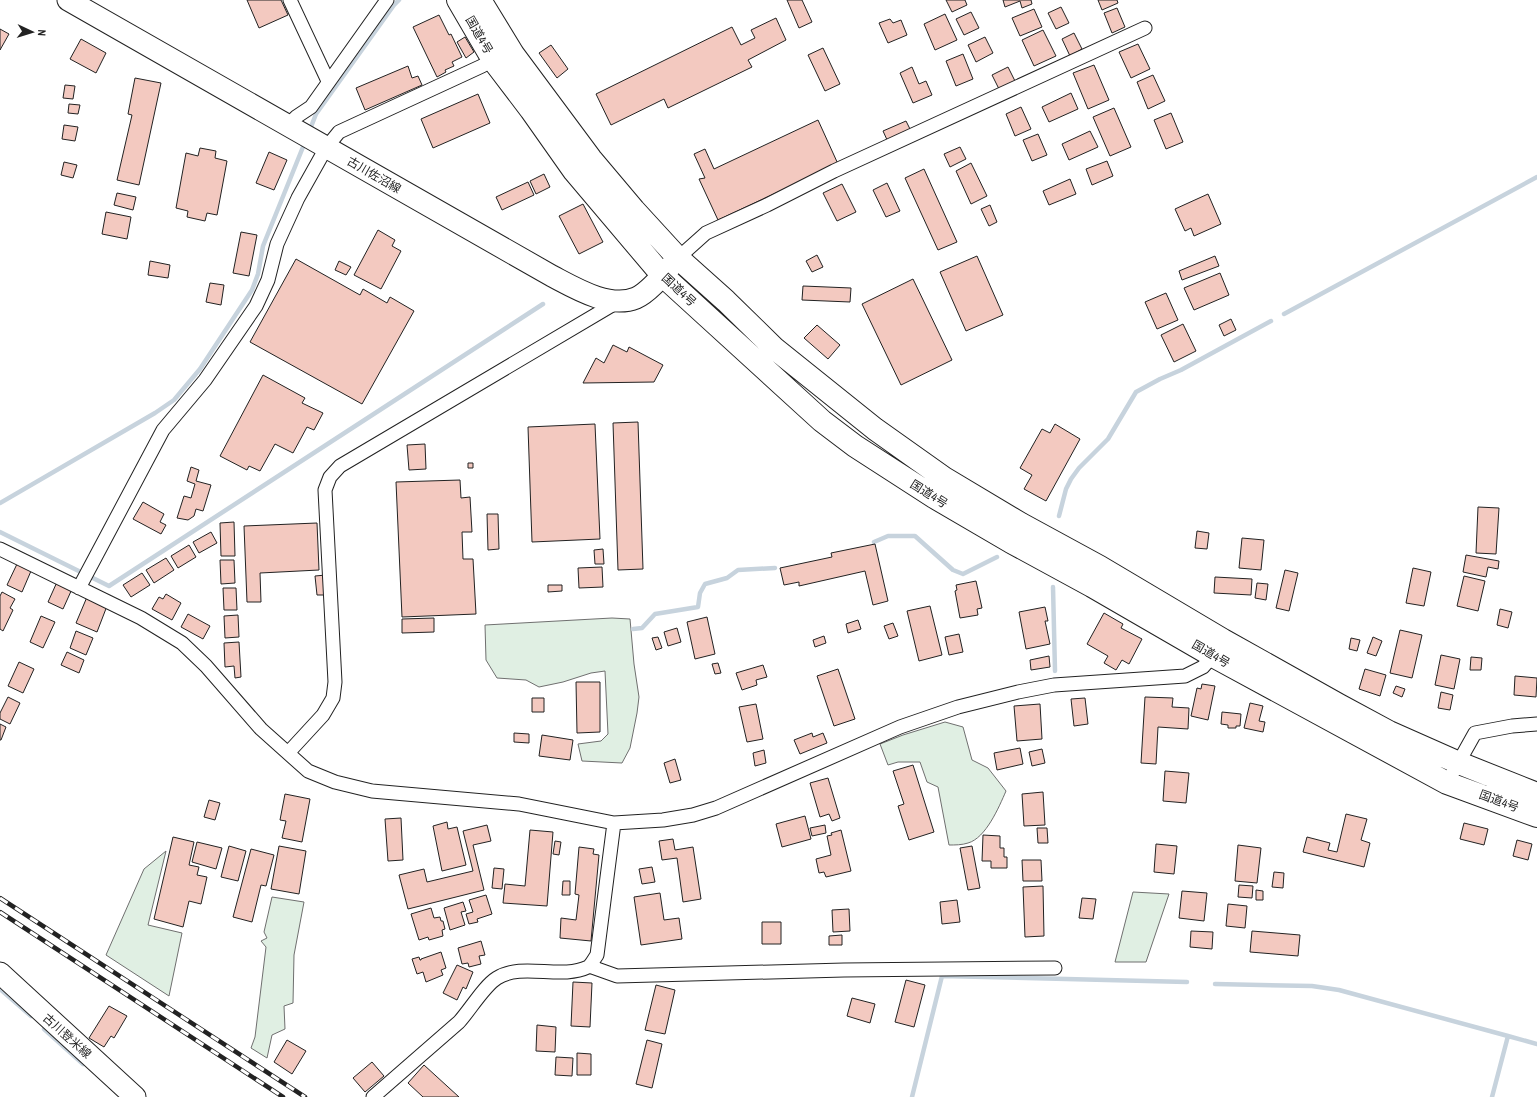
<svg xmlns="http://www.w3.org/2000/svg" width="1537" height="1097" font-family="'Archivo Narrow','Noto Sans JP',sans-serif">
<rect width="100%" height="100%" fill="#fff"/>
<path fill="#e0efe3" stroke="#6f6f6f" d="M612,618L630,619L634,664L639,697L637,713L630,748L622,763L582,761L578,744L601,741L608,734L605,671L591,673L563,682L539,687L526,680L497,678L486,660L485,625Z
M945,722L963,727L972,760L988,768L1006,791C999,807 986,838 968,843C962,845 955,845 949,845L938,787L927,782L920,762H898L888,765L880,744L903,735Z
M166,851L148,925L182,933L169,996L106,955L144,869Z
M1133,892L1169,894L1146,962H1115Z
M272,897L304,902L294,955L293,1003L284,1006L285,1029L272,1035L267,1058L251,1048L255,1037L266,947L261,941L267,938L264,932Z"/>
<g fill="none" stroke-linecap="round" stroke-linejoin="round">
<path stroke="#c7d3dd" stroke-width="4.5" d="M309,132L316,114L394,5L399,0
M1284,314L1537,177
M0,503L155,413L174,400L200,369L252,290L258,274L263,246L305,142
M1059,516L1066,489L1071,479L1079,468L1108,439L1136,392L1160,379L1181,370L1271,321
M0,532L109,586L543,304
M874,542L888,536H915L953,570L963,574L997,557
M1053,587L1055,671
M633,629L642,628L655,614L698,607L700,593L705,584L727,578L738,570L775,568
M1215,984L1312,986L1339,990L1508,1036
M0,989L31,1016
M44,1029L83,1064
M912,1097L942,976L1187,982
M1492,1097L1508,1036L1537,1044"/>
</g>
<path fill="#f3c9c0" stroke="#222" d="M247,0H281L288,15L259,28Z
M787,0H802L812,22L799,28Z
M946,0H965L967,5L952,12Z
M1003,0H1031L1032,4L1022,8L1020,1L1005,7Z
M1098,0H1117L1118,3L1102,10Z
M1061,7L1069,23L1056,29L1048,13Z
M1117,8L1125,27L1112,33L1104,13Z
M1034,9L1042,27L1020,36L1012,18Z
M971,12L979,28L964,35L956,19Z
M945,14L957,40L935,50L924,24Z
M439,15L449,35L451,34L462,57L452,62L454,66L445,70L446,72L437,77L413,27Z
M776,18L786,40L748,60L752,67L668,108L664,99L611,125L596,94L732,27L741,45L755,38L751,30Z
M890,19L893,23L901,20L907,35L888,43L879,23Z
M0,29L9,34L0,50Z
M1043,30L1056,56L1034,66L1022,40Z
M1074,33L1082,49L1070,56L1062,39Z
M465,37L474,52L466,58L457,42Z
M985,37L993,53L976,62L968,45Z
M81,39L106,53L96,73L70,59Z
M1138,44L1150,69L1131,78L1119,52Z
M551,45L568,69L557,78L539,53Z
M823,48L840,84L825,91L808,55Z
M963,54L973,79L956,86L946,61Z
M1094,65L1109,100L1088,109L1073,73Z
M408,66L412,78L418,76L422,85L365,110L356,88Z
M912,67L919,84L926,81L932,95L913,103L900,73Z
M1008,67L1015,81L999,89L992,75Z
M1153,75L1165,101L1148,109L1137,82Z
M135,78L161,83L139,185L117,180L132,115L128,114Z
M65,85L75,86L73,99L63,98Z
M1071,93L1078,109L1049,122L1042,107Z
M478,94L490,123L433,148L421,119Z
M69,104L80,105L78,114L68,113Z
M1021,107L1031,129L1015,136L1006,114Z
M1114,108L1131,147L1110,156L1093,117Z
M1171,113L1183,142L1166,149L1154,120Z
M818,120L838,164L718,220L699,179L705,178L694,154L705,149L714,169Z
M906,121L911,131L888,142L883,131Z
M64,125L78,127L75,141L62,139Z
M1090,131L1098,147L1069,160L1062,144Z
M1038,134L1047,155L1032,161L1023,140Z
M960,147L966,159L950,167L944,154Z
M200,148L216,151L215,158L227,161L217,215L207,213L205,221L187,217L188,211L176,208L186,153L198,156Z
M269,152L287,160L274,190L256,183Z
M1107,161L1113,176L1092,185L1086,169Z
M64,162L77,165L73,178L61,175Z
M971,163L987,196L971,204L956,171Z
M924,169L957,242L938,250L905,178Z
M544,174L550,187L536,194L530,181Z
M1070,179L1076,194L1049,205L1043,191Z
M528,182L534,195L502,210L496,197Z
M887,183L900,211L886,217L873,190Z
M842,184L856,212L837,221L823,193Z
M117,193L136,197L133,210L114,205Z
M1208,194L1221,224L1194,236L1191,228L1185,231L1175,209Z
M583,204L603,242L579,254L559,216Z
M990,205L997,222L989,226L981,209Z
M106,212L131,217L127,239L102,234Z
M378,230L395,240L392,246L401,251L381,289L354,275Z
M241,232L257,235L249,276L233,273Z
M817,255L823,267L812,272L806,261Z
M977,256L1003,315L966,331L940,272Z
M1215,256L1219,266L1182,280L1179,271Z
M296,259L360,295L363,289L387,303L390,297L414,311L362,404L250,342Z
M150,261L170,265L168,278L148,275Z
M339,261L351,267L346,275L335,270Z
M1220,273L1229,295L1194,310L1184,288Z
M913,279L952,360L901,385L862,304Z
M210,283L224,285L221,305L206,302Z
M803,286L851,288L850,302L802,300Z
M1166,293L1178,320L1157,329L1145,302Z
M1231,319L1236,330L1224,336L1219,325Z
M1183,324L1196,351L1174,362L1161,335Z
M817,325L840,345L828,359L804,338Z
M613,345L627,352L629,347L663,365L654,382L583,383L596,358L604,363Z
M263,375L305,398L302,403L323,413L314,430L307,427L293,453L275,444L260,471L249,466L247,470L220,456Z
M638,422L643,569L618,570L613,423Z
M595,424L600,539L532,542L528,427Z
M1055,424L1080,439L1046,501L1024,489L1032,475L1020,468L1042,429L1050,433Z
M425,444L426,469L409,470L407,445Z
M468,463H473V468H468Z
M191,467L199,470L196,481L211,485L203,511L196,509L194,516L188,520L177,518L184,496L191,498L195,484L187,481Z
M460,480L461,498L470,497L472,532H462L463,559H473L476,614L402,617L396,482Z
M143,502L164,514L160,522L166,525L161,534L133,519Z
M1478,507L1499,508L1496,554L1476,553Z
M487,514H498L499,549L488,550Z
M234,522L235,556H221L220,523Z
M317,523L319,570L260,573L261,602H247L244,526Z
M1197,531L1209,533L1207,549L1195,548Z
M211,532L217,543L199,553L193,542Z
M1242,538L1264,540L1261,570L1239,568Z
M875,544L888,601L873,605L865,571L799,586V582L784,585L780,568L832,557L831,553Z
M189,545L196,557L178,568L171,556Z
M603,549L604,564H595L594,550Z
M1466,555L1499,561L1498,569L1488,567L1486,577L1463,572Z
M166,558L174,570L154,583L146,570Z
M220,560H234L235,583L221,584Z
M17,564L31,571L22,592L7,585Z
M602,567L603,587L579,588L578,568Z
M1413,568L1431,572L1424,606L1406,603Z
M1285,570L1298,573L1289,611L1276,608Z
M142,573L150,585L131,597L123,585Z
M326,575L327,595H317L315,576Z
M1464,576L1485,581L1478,611L1457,606Z
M1215,577L1252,579L1251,595L1214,593Z
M976,581L982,608L977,609L978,615L960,618L955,591L957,590L956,585Z
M57,582L72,589L63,609L48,602Z
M1257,583L1268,584L1266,600L1255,598Z
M548,585H562V591L548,592Z
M223,588H236L237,610H224Z
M2,592L15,599L10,608L13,610L3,631L0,629V596Z
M166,594L181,603L172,620L152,609L159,597L163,599Z
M87,597L107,606L97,632L76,623Z
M930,606L942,655L919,661L907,611Z
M1045,607L1048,621H1045L1050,644L1026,649L1019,612Z
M1500,609L1512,612L1508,628L1497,625Z
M1104,613L1123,624L1121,628L1142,639L1129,664L1122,660L1116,670L1104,663L1108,656L1087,644Z
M188,614L210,626L203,639L181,627Z
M238,615L239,637L225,638L224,616Z
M41,616L55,622L43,648L30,642Z
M707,617L715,654L695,659L687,622Z
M434,618V632L402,633V619Z
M858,620L861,629L848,633L846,624Z
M893,623L898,636L889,639L884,626Z
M677,628L681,642L668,646L664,632Z
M1400,630L1422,635L1412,678L1390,673Z
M76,631L93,638L86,655L70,648Z
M959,634L963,652L949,655L945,637Z
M824,636L826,643L815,647L813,640Z
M658,637L662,648L656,650L652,638Z
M1373,637L1382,641L1376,656L1367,653Z
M1351,638L1360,640L1357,651L1349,649Z
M239,642L241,677L235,678L234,666L225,667L224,643Z
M67,652L84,660L79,673L61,665Z
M1441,655L1460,659L1454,689L1435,685Z
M1049,656L1050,667L1031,670L1030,660Z
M1471,657L1482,658L1481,670H1470Z
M19,662L34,669L23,693L8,686Z
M718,663L721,673L715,674L712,664Z
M763,665L767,677L756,680L757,685L742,690L736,673Z
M838,669L855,719L834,726L817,676Z
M1365,669L1386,675L1380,696L1359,689Z
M1515,676L1537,678L1536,697L1514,695Z
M576,682H600V732L577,733Z
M1202,684L1215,686L1208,720L1191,716L1197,688L1201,689Z
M1396,686L1405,689L1402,697L1393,693Z
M1441,692L1453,695L1450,710L1438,708Z
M8,697L20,703L10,724L0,719V713Z
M1145,697L1173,698L1172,707L1189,708L1188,729L1158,727L1156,764L1141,763Z
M532,698H544V712H532Z
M1085,698L1088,724L1074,726L1071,699Z
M1250,703L1263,706L1259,721L1265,722L1263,732L1244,728Z
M756,704L763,739L747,742L739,707Z
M1040,704L1042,739L1017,741L1014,706Z
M1222,712L1241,714L1240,726H1236V728H1228V725L1221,724Z
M0,724L6,727L1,740H0Z
M514,733L529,734V743L514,742Z
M812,733L813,737L823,733L827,743L800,754L794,740Z
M542,735L573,740L570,760L539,756Z
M1020,748L1023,764L997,770L994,753Z
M1042,749L1045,763L1032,766L1029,752Z
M764,750L766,763L755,766L753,753Z
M675,759L681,780L670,783L664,763Z
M913,765L934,832L909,840L898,806L904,804L893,771Z
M1165,771L1189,773L1186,803L1163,801Z
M828,778L840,818L832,821L829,814L820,817L810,783Z
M1043,792L1045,825L1024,826L1022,794Z
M285,794L310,799L302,842L282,838L286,821L280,820Z
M209,800L220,803L215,820L204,817Z
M1346,814L1367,819L1361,840L1370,843L1364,867L1303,852L1307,837L1330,843L1328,850L1337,852Z
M805,816L811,839L782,847L776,824Z
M401,818L403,860L388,861L385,819Z
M447,822L448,829L457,827L466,865L442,871L433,826Z
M1464,823L1488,829L1484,845L1460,839Z
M487,825L491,841L473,845L484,890L408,909L399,875L424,869L427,882L473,871L463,831Z
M825,825L826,833L812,836L810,828Z
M1037,828H1047L1048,843H1038Z
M530,830L553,832L547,906L503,903L505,884L525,886Z
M841,830L851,871L826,877L824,872L819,873L816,859L831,855L827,836L832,835L831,833Z
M983,835L1000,836V848H1004V857H1007V868H991V861H982Z
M173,837L194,842L189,865L199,867L197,875L207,877L201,904L189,901L183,927L154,919Z
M673,839L675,850L693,847L701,899L683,902L677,858L662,860L659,841Z
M1517,840L1532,844L1528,860L1513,856Z
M555,841L561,842L559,855L553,854Z
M197,842L222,848L216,869L192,862Z
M1156,844L1177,846L1174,874L1154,872Z
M1238,845L1261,848L1257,883L1235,881Z
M229,846L246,851L238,881L221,877Z
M279,846L306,851L299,894L271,889Z
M972,846L980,888L968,890L960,848Z
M579,847L594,849L593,854L599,855L591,941L560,938L561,918L576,920L579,895L575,894Z
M251,849L274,855L266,886L261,885L252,922L233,917Z
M1022,860H1041L1042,881H1023Z
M652,867L655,882L642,884L639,869Z
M494,868L504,869L502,889L492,888Z
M1274,872L1284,873L1283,888L1272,887Z
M563,881H570V895H562Z
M1239,885L1253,886L1252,898L1238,897Z
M1043,886L1044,936L1025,937L1023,887Z
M1256,890L1263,891V900H1256Z
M1182,891L1207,893L1204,921L1179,918Z
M660,893L664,920L679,918L682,939L641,945L634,897Z
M486,895L492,914L477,919L478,922L469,924L466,914L473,912L469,900Z
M1082,898L1096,899L1093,919L1079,918Z
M957,900L960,922L942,924L940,902Z
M463,902L466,911L461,912L465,925L450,930L444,908Z
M1228,904L1247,906L1245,928L1226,926Z
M431,908L434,918L440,917L441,921H443L445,929L442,930L443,936L429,940L428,937L419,940L411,914Z
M849,909L850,931L833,932L832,910Z
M762,922H781V944H762Z
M1191,931L1213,932L1212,949L1190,947Z
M1252,931L1300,935L1298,956L1250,952Z
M842,935V945H829V936Z
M481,941L485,955L479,956L481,964L469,967L468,963L462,964L458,948Z
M441,952L446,968L441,970L443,975L426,982L423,972L417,974L412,959L419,957L420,960H421V959Z
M457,965L473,972L466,989L463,987L457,1000L443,993Z
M906,980L925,985L914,1027L895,1022Z
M573,982L592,983L590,1027L571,1026Z
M656,985L675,990L665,1034L645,1030Z
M852,998L875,1004L870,1023L847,1016Z
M109,1006L127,1016L114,1038L111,1036L104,1047L89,1038Z
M537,1025L556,1027L555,1052L536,1051Z
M287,1040L306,1051L292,1074L274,1062Z
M647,1040L662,1044L652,1088L636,1084Z
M577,1053L591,1054V1075H577Z
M556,1057L573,1058L572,1076L555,1075Z
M372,1062L384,1076L365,1092L353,1078Z
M424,1065L459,1097H423L408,1083Z"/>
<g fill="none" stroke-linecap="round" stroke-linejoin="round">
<defs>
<path id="street" d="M290,0L328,81
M288,125L296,117L311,107L387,0
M678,258L706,233L767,205L834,171L1145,28
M0,549L141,618L182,643L206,666L261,729L308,771L335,782L372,791L519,804L614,823L663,820L693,815L716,808L900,727L958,707L1018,692L1054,685L1185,676L1203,667L1216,652
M79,588L163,430L205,380L256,306L268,280L277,244L298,198L326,148L339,132L482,66L493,60
M288,753L323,715L333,698L335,682L325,490L330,477L340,466L619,301
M1447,783L1475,733L1512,726L1537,724
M589,966L617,976L844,970L1055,968
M373,1097L459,1022C470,1010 484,986 497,978C522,962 561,980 588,967C591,965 594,959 597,955L614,823"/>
<path id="primary" d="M68,0L552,276C575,288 609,309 636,298C650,292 667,270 678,258
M0,973L135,1097"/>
<path id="highway" d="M458,0L493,60L531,110L574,171L662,275L822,421L855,446L934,497L1011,542L1092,586L1213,656L1447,783L1537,816
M480,0L513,54L591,159L634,210L678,258L726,301L774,348L875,429L944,478L1021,524L1100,567L1223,640L1339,705L1389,732L1459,763L1537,794"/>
</defs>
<use href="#street" stroke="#222" stroke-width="15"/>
<use href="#primary" stroke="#222" stroke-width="23"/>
<use href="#highway" stroke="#222" stroke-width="24"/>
<use href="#street" stroke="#fff" stroke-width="13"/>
<use href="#primary" stroke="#fff" stroke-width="21"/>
<use href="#highway" stroke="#fff" stroke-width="22"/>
<defs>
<path id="rail" d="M0,898L305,1097
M0,912L283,1097"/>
</defs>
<use href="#rail" stroke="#222" stroke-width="4.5"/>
<use href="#rail" stroke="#fff" stroke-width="3" stroke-dasharray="9" stroke-linecap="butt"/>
</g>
<g text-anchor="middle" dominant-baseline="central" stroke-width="3" stroke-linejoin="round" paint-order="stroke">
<g font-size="12" fill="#222" stroke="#fff">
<text transform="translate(479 35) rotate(60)">国道4号</text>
<text transform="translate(374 175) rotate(30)">古川佐沼線</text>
<text transform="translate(679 290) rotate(43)">国道4号</text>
<text transform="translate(929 494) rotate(32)">国道4号</text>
<text transform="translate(1211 654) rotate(30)">国道4号</text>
<text transform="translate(1499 801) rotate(20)">国道4号</text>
<text transform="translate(67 1036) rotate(42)">古川登米線</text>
</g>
</g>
<g transform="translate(32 32) rotate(94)" stroke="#ffffff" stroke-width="3" paint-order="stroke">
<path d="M0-3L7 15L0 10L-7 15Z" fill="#222222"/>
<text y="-6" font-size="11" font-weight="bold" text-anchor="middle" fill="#222222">N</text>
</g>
</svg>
